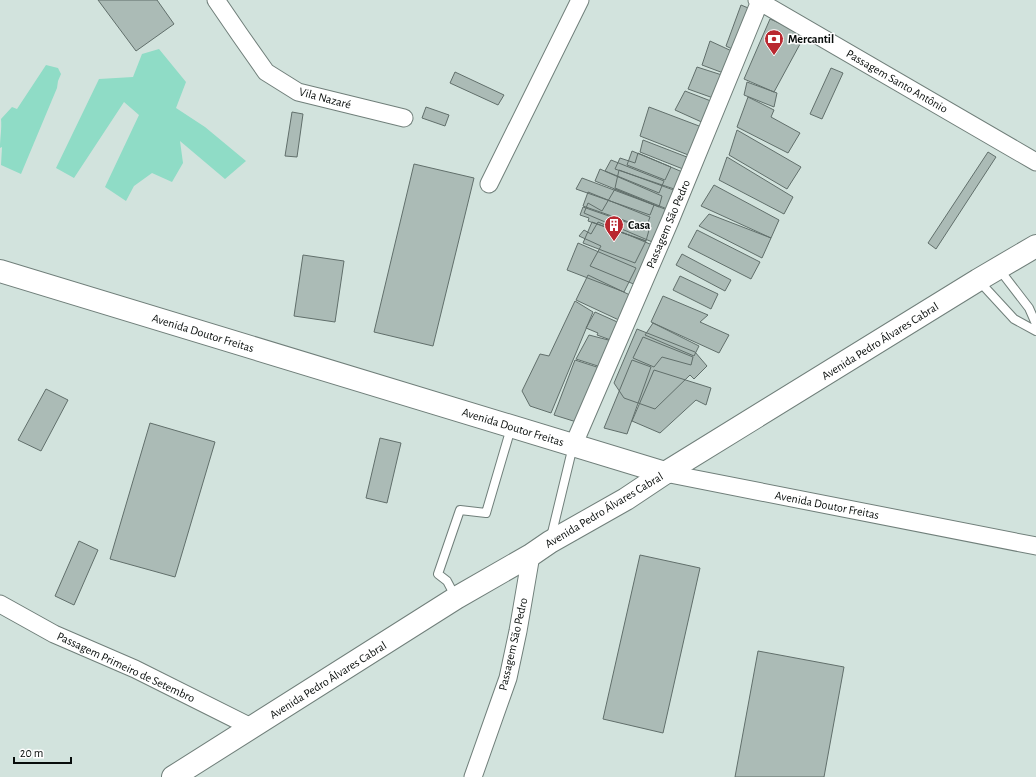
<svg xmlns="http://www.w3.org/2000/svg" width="1036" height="777" font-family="'Alegreya Sans',sans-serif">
<rect width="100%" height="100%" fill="#d2e3dd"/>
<path fill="#8fdcc6" d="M159,49L186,82L176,108L205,127L246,161L225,179L180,141L183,163L172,182L152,173L134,186L126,201L105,187L139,115L124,102L74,178L56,168L99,79L133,77L142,54Z
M46,65L58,68L61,74L58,81L57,88L21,174L1,165L2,147L0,148C0,138 2,128 1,119L12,107L17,109Z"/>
<path fill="#abbbb6" stroke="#616f6b" d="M98,0H157L174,24L136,51Z
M741,5L753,10L738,52L726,46Z
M770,19L795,30L806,33L774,92L744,79Z
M710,41L736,53L726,74L702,65Z
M697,67L725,76L716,99L688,89Z
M831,68L843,73L822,119L810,114Z
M455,72L504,95L498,105L450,83Z
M747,82L777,93L774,107L744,95Z
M685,91L716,103L706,124L675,110Z
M748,97L774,110L771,117L800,133L788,153L737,127Z
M426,107L449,115L445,126L422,118Z
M649,107L707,129L696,158L640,136Z
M292,112L303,114L297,157L285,156Z
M737,130L801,167L787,189L729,155Z
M643,140L692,159L688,171L640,152Z
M632,151L671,167L665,180L627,165Z
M988,152L996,157L936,249L928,243Z
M638,153L687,174L680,191L615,169L620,158L635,163Z
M727,157L793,197L784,214L719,180Z
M611,160L664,181L659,193L605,171Z
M414,164L474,178L433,346L374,332Z
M600,169L662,196L659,207L595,181Z
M619,170L679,192L672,211L615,188Z
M582,178L654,205L650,215L576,189Z
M714,185L779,220L771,238L701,206Z
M615,189L672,212L657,244L584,213L588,203L602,211Z
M588,192L650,217L646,228L583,206Z
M583,207L649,230L646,241L588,221L589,218L580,215Z
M709,214L771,238L762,258L699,226Z
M592,222L646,241L635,263L583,243Z
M598,222L657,247L636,285L590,266L601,246L579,236L584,230L591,234Z
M697,230L760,262L751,279L688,247Z
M578,243L636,268L624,292L567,270Z
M682,254L731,280L725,291L676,265Z
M303,255L344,261L335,322L294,316Z
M588,275L632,296L621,321L576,300Z
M680,276L718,294L711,309L673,290Z
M663,296L708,315L700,322L729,335L719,353L651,322Z
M575,301L593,312L551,413L530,406L522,391L540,354L549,356Z
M595,312L624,325L616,342L597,335L598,333L586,328Z
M653,323L699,346L694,356L645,335Z
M637,329L695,352L707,366L694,379L690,375L655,409L624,398L614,383Z
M589,335L616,342L607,369L576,359Z
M643,337L693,357L691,365L662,357L654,367L633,358Z
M575,360L603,369L583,424L554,415Z
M632,360L651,367L627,434L604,428Z
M654,370L711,388L706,405L696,400L660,433L632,421Z
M46,389L68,400L41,451L18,440Z
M150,423L215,442L175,577L110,559Z
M380,438L401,443L387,503L366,498Z
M79,541L98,550L74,605L55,596Z
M640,555L700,568L663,733L603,719Z
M758,651L844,667L824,777H735Z"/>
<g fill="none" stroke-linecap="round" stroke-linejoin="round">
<defs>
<path id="service" d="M999,269L1029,308L1036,324
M979,281L1014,319L1036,331
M551,537L573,446
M456,598L447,581L438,574L460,510L486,513L511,428"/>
<path id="minor" d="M216,0L240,35L266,72L298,92L404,118
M757,0L1036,162
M489,184L580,0
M573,446L670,221L760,1
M665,473L1036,546
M0,604L54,634L135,669L253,728
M473,777L508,678L518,631L531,555"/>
<path id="secondary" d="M0,271L665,473"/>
<path id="primary" d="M173,777L456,598L531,555L550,542L626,499L665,473L978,280L1036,246"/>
</defs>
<use href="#service" stroke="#707f7a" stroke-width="10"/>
<use href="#minor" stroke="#707f7a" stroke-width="19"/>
<use href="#secondary" stroke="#707f7a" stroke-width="24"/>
<use href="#primary" stroke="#707f7a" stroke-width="24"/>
<use href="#service" stroke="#fff" stroke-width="8"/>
<use href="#minor" stroke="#fff" stroke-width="17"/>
<use href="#secondary" stroke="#fff" stroke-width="22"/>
<use href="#primary" stroke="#fff" stroke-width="22"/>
</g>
<defs>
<symbol id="bank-pin" viewBox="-11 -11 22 30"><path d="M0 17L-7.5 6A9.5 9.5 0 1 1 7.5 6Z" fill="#b92830" stroke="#fff"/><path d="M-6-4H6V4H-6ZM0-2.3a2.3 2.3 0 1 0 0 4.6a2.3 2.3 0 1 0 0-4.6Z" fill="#fff"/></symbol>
<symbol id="building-pin" viewBox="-11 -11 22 30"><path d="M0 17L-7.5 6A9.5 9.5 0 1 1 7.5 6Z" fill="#b92830" stroke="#fff"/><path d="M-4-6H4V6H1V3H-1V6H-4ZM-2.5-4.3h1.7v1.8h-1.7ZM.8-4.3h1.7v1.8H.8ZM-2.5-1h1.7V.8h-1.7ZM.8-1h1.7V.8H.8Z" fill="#fff"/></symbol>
</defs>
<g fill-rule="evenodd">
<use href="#bank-pin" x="763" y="28" width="22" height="30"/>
<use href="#building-pin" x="603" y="214" width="22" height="30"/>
</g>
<g text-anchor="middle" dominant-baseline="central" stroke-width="3" stroke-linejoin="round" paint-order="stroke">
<g font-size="12" font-weight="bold" fill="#080d0b" stroke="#fff" text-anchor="start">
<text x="788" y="39">Mercantil</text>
<text x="628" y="225">Casa</text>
</g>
<g font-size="12" fill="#080d0b" stroke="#fff">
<text transform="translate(897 81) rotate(30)">Passagem Santo Antônio</text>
<text transform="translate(325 98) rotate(15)">Vila Nazaré</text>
<text transform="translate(668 224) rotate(-67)">Passagem São Pedro</text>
<text transform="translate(203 333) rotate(17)">Avenida Doutor Freitas</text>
<text transform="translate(880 341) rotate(-32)">Avenida Pedro Álvares Cabral</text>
<text transform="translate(513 427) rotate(17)">Avenida Doutor Freitas</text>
<text transform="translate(827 505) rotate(11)">Avenida Doutor Freitas</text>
<text transform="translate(604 510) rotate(-31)">Avenida Pedro Álvares Cabral</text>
<text transform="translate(513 644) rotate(-77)">Passagem São Pedro</text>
<text transform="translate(126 667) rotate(25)">Passagem Primeiro de Setembro</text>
<text transform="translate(328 680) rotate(-32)">Avenida Pedro Álvares Cabral</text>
</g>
</g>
<path d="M14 757v6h57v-6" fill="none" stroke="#080d0b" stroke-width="2"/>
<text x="20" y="757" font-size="12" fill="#080d0b" stroke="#ffffff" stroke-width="3" paint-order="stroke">20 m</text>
</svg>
